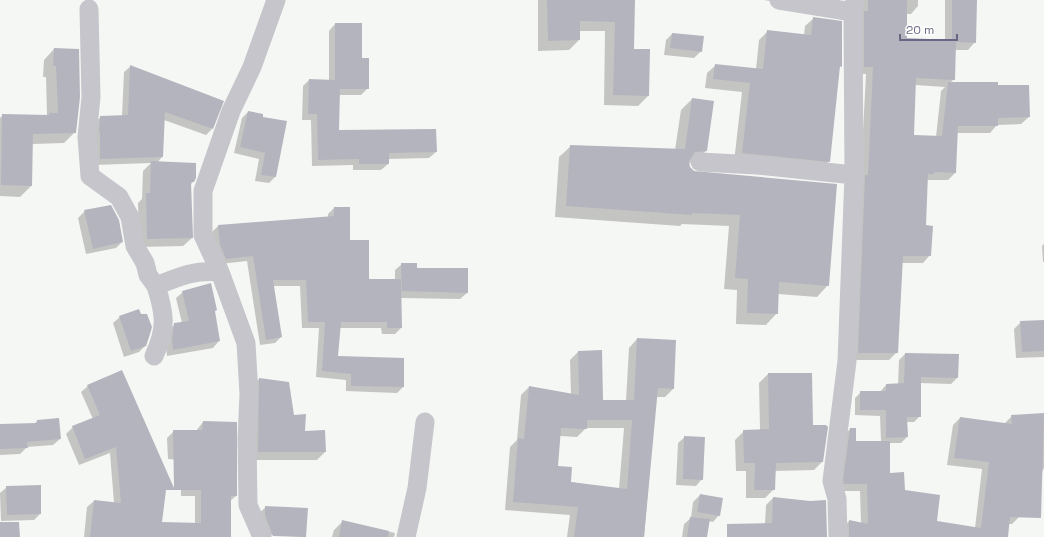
<svg xmlns="http://www.w3.org/2000/svg" width="1044" height="537" font-family="'Space Grotesk',sans-serif">
<rect width="100%" height="100%" fill="#f5f7f4"/>
<path fill="#0003" fill-rule="evenodd" d="M538,0H634L633,50L648,96L638,106L604,105L605,31H579V40L569,50L538,51Z
M764,0H835L825,10Z
M861,0H918V6L911,14H906V39L945,40V0H976L975,42L968,50H955L954,79L950,83L997,86L1029,117L1021,124L997,125L990,133H957L955,173L948,180H927L925,226L930,255L923,263H901L897,352L889,360H851L866,74H857ZM915,85L945,87L941,91L936,137L913,136Z
M814,18L841,66L839,68L829,161L821,170L734,162L742,92L705,88L707,73L716,65L756,69L759,40L768,31L804,35L805,26Z
M335,24L361,59L368,88L361,95H339L338,131L436,152L429,158L388,159V164L381,170H353V165L312,166L311,120H302L303,86L309,80L329,81V31Z
M672,34L701,51L694,58L664,55L666,40Z
M54,49L75,132L64,143L32,144L31,186L20,197L0,196V118L3,115L47,116L46,77H43L44,60Z
M131,66L212,129L206,135L164,120L162,157L157,163L193,182L190,185L192,238L183,246L139,247L138,203L142,199L143,171L151,163L94,165V123L101,117L122,116L124,72Z
M692,99L706,151L694,162L688,163L689,167L828,285L817,297L778,294L777,313L766,325L736,324L737,290L724,289L729,226L682,224L680,226L555,217L559,157L571,146L675,150L681,110Z
M248,112L275,177L269,183L255,181L259,159L234,153L242,118Z
M334,208L368,280H395V270L402,264L467,293L460,299L400,298L401,328L395,334H382L381,328H340L337,357L403,387L397,393L346,391V380L316,377L319,328H302L300,286H273L281,337L275,343L260,345L247,261L220,264L212,232L218,226L328,218V214Z
M85,211L122,242L116,248L86,254L78,218Z
M1044,217V262H1043L1042,246L1044,244Z
M183,292L214,312L219,341L213,348L167,356L166,347L168,331L175,324L182,323L176,298Z
M140,316L145,346L139,352L124,357L113,323L120,317Z
M1044,321V357L1016,358L1014,329L1021,322Z
M637,339L673,389L665,397H656L644,537H567L570,515L505,510L510,447L517,440L521,395L529,387L571,394L570,360L578,352L602,401H626L629,348ZM586,428H624L619,489L570,482L557,467L560,436L577,437Z
M905,354L958,355L957,378L951,384L920,383V416L914,422H906L907,437L901,443H889V474L936,522L975,528L982,469L947,465L953,425L960,418L1004,424L1012,416L1044,414V468L1019,517L1012,524H1008L1007,537H841L842,529L849,521L861,523L860,491H837L843,437L850,429L855,442H881L880,416L855,415V398L861,392H880L886,385H898L899,360Z
M768,374H811L812,426L822,462L814,470L775,471L774,489L765,498H746V471H736L735,440L744,431L760,430L759,383Z
M259,379L293,416L304,432L324,431L325,452L317,460H250L251,387Z
M88,386L159,537H84L87,507L94,501L114,503L110,453L79,465L66,434L73,427L93,419L81,392Z
M37,421L60,439L53,445L27,447L20,454L0,455V425L34,424Z
M203,422L236,496L230,501V537H180L195,524V496H181V460L168,459L167,438L174,431H196Z
M685,437L702,479L696,486L676,485L678,443Z
M7,487L40,514L34,520L1,521L0,493Z
M700,495L719,515L713,522L708,521L706,537H682L684,524L691,518L693,502Z
M773,498L810,502L826,537H745L765,524L766,505Z
M266,507L307,509L305,537L268,535L259,513Z
M343,521L395,533L394,537H332L334,530Z"/>
<path fill="#b4b4be" fill-rule="evenodd" d="M547,0H635L634,49H650L649,96L613,95L615,22L580,21V40L548,41Z
M868,0H907V38L952,40V0H977L976,43L956,42L955,80L916,78L914,135L942,136L948,82H998V85H1029L1030,117L998,118V126H958L956,173L934,172V174H928L926,225L933,226L931,256H903L898,353H858L865,175H868L873,67H864V11H868Z
M813,17L842,21V67L840,66L830,162L742,153L750,83L713,79L715,64L763,69L767,30L811,35Z
M335,23H362V58H369V89H340L339,130L436,129L437,152L389,153V164H359V159L318,160L317,114H308L309,79L335,80Z
M672,33L704,36L702,52L670,48Z
M54,48L79,49L80,97L76,133L33,134L32,186L1,185L2,114L49,115V113H58L56,66H53Z
M130,65L224,101L213,129L165,112L163,157L100,159V132H99L100,116L128,115Z
M692,98L714,101L707,151L695,152L689,161L690,167L694,171L837,184L829,286L779,282L778,314L747,313L748,279L735,278L740,215L692,213V215L566,206L570,145L685,149Z
M248,111L263,114V117L287,121L276,177L261,175L265,153L240,147Z
M151,161L196,163V178L194,182H191L193,238L147,239L146,193H150Z
M111,205L119,220L123,242L93,249L84,210Z
M334,207H350V240H369V279H401L402,328H387V322H341L338,356L404,358V387L351,386V374L322,371L325,322H308L306,280H273L282,337L266,340L253,256L226,259L220,245L218,225L334,216Z
M401,263H417V268H468V293L402,291Z
M211,283L217,310L215,311L220,341L173,350L172,340L174,323L189,321L182,291Z
M139,309L141,314H147L152,327L150,334L146,346L131,351L119,316Z
M1044,320V351L1022,352L1020,321Z
M637,338L676,340L674,389L658,388L644,537H574L578,507L513,502L518,438L524,439L529,386L579,395L578,351L602,350L603,400H634ZM587,420H632L627,489L571,482L572,467L558,466L561,428L587,429Z
M905,353L959,354L958,378L921,377V417H907L908,437L886,438V410H860V391H886V384L904,383Z
M122,370L174,488L173,430H202L203,421L237,422V496H231V537H90L94,500L121,503L116,447L85,459L72,426L100,415L87,385ZM166,490H201V523L162,522Z
M768,373H812L813,425H826L828,427L823,462L776,463L775,490H754L755,463H744L743,430L769,429Z
M259,378L289,382L294,415L306,414L305,431L325,430L326,452H258Z
M1044,413L1041,518L1010,517L1008,537H849V520L868,524L867,484H844L843,480L850,428H856V441H890V473L904,472L905,490L940,495L937,521L981,528L989,462L954,458L960,417L1012,424L1011,415Z
M59,418L61,439L27,442L28,448L0,449V424L37,423V420Z
M684,436L705,437L703,480L683,479Z
M41,485V514L7,515L6,486Z
M700,494L723,498L720,516L697,512Z
M773,497L810,501L826,500L827,537H727V524L772,523Z
M265,506L308,508L306,537L273,536L265,515Z
M690,517L710,519L707,537H687Z
M342,520L389,531L388,537H339Z
M0,522H19L20,537H0Z"/>
<g fill="none" stroke-linecap="round" stroke-linejoin="round">
<path stroke="#c5c5cb" stroke-width="19" d="M779,0L853,12
M89,9L91,97L87,137L90,176L119,197L130,217L135,246L145,263L148,275L156,286
M700,162L757,165L854,175
M154,356C167,328 165,314 156,286C178,277 196,269 220,272
M262,537L248,505L247,440L249,394L246,343L220,272L203,235V191L231,111L252,67L276,0
M406,537L417,488L425,422
M838,537L837,499L832,481L847,361L854,175L853,12L855,0"/>
</g>
<path d="M900 34v6h57v-6" fill="none" stroke="#696783" stroke-width="2"/>
<text x="906" y="34" font-size="12" fill="#696783" stroke="#ffffff" stroke-width="3" paint-order="stroke">20 m</text>
</svg>
